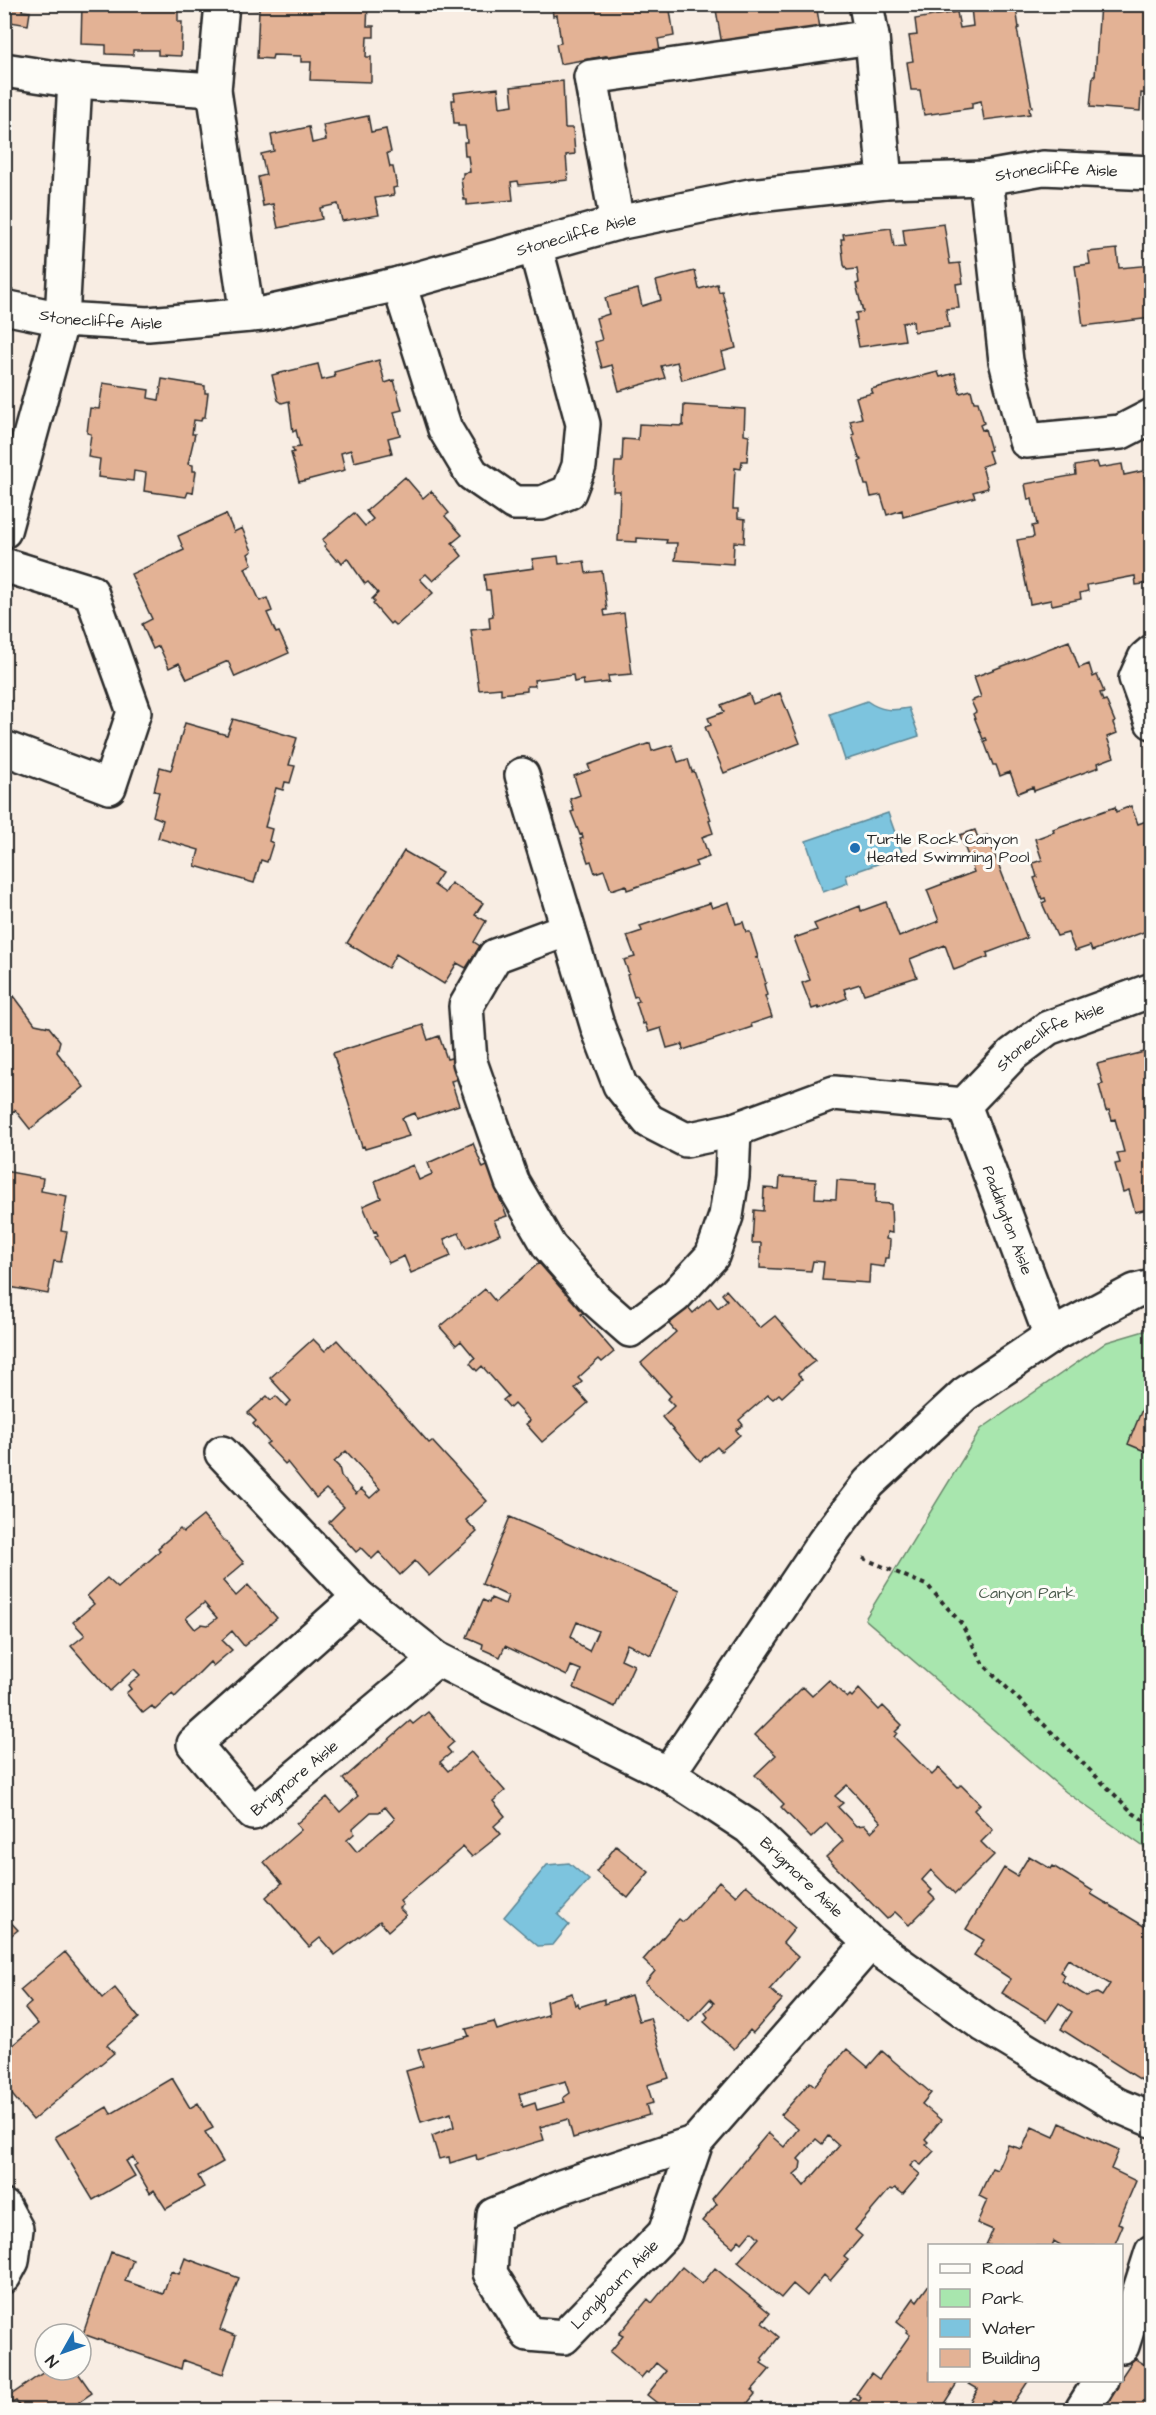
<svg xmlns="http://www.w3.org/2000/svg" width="1156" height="2415" font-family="'Architects Daughter',sans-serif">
<rect width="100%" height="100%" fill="#f8ede3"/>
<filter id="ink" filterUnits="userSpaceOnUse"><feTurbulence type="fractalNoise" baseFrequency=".0167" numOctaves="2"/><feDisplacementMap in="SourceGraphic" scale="12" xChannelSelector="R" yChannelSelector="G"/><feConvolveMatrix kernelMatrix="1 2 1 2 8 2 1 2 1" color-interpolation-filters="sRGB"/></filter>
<g filter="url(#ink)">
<path fill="#a8e6ae" stroke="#6a886c" stroke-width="1.5" d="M1151,1329V1852L1066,1792L865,1619L981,1429L1107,1342Z"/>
<path fill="#7dc4de" stroke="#5c8796" stroke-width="1.5" d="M867,701C881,711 892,711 909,708L919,736L845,760L830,714Z
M888,813L903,855L846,875L848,883L823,892L806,841Z
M569,1863L589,1880L558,1915L569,1925L553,1945L538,1946L504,1917L547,1865Z"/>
<path fill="#e3b295" stroke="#2b2b2b" stroke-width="1.5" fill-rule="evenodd" d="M4,4H23L22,11L30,12L28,25L11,22L9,35L4,34Z
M82,4H178V22H182L181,56L158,55V50H133V55L106,54V45L81,44Z
M249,4H368L367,26H374V37H367L366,57H371V82L310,80L311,62H301V56L273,55L272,59L257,58L259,9L249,8Z
M533,4H669L674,36L658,39L660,51L607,67L606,56L560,64L556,44L561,43L557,15L553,16L552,6L534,9Z
M715,4H816L820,28L722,45Z
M995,4H1013L1016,8L1019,28L1017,29L1032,107L1029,108L1030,114L984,120L981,101L972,103V108L924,115L920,90H911L907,62L913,61L909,36L917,35L915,19L957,12L960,28L973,26L971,8Z
M1100,4H1148L1147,17H1152V104L1151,94L1141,93L1140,111L1090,107L1093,76H1095Z
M563,81L565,128H573L575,154L566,155L568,180L519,185L518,181L511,182L513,200L467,205V200H464L461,178L463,177V173L470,172L468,156H465L464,142H467L465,126H458V123H454L452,100H455L454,93L498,88L500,107L513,105L511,87Z
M368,116L371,132L386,129L391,152L387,153L390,167H393L397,187L393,188L394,195L375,198L379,215L342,221L338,204L320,208L322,219L278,228L273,204L263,206L258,177L266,175L261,154L274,151L271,135L309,127L312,143L326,140L323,125Z
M944,224L950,264L960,263L963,283L956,284L959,308L946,309L949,327L914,332L913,321L902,323L905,340L859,347L854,321L857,320L856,313L863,312L856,284L859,283L857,269L847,270L844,265L841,239H844L843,234L891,228L894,247L905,246L903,229Z
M1117,249L1119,268L1152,265V318L1083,326L1075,266L1090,264L1088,252Z
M695,271L699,289L717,284L719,292L722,291L736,348L722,352L726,368L682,380L677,362L661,366L665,378L619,391L612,365L602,368L595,342L602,340L596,318L609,314L605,298L638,289L642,306L661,300L656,281Z
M379,360L385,383L394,380L402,410L394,412L400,435L388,438L392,453L354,462L351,450L341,453L345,470L299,482L291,453L294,452L292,448L300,447L296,430L293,432L289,401L282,403L278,400L272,375L318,364L322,380L335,377L334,372Z
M938,372L940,377L955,373L960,393L971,390L974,402H978L984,423L980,425L982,430L985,429L991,450L988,451L992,463L982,466L988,488L973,492L975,497L903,517L902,510L887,515L881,495L871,497L868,485H865L859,462L862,460L859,458L852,435L854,434L850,421L862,418L856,397L873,393L871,389Z
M162,379L205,386V393H208L205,417H202L201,421L194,420L192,434H195L188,464L193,465V471H196L193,493L188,492L186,497L144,491L146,473L134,471L133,481L98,477L100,459L88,457L91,434L87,433L90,408L99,409L103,383L149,390L148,398L159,400Z
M684,405L745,409L744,434L749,435L747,461H742L741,469L735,468L733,509H738V518L745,519L744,543L734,542L733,564L675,560L677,543H666L667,540L637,538V542L618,541L620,491H613L615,462H622L623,439L638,440L639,424L683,426Z
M1097,462L1099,468L1122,464L1124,475L1143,471L1152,515V583L1136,585L1135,576L1087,585L1088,591L1080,593L1081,599L1052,605L1051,600L1030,604L1017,540L1034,537L1032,526L1037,525L1032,499L1028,500L1025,484L1076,475L1075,466Z
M405,477L423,498L431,491L449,513L445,516L462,535L452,543L462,556L433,581L426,574L420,579L433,593L396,626L392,622L390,624L373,604L375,602L372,599L378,593L368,582L365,584L347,558L342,563L339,559L337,561L324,546L326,544L322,540L354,513L365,526L373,519L366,511Z
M226,514L234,532L242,528L252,551L248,554L252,564L245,568L260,601L267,598L272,611L267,613L276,633L279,632L289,653L235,677L228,661L187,679L179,663L169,668L159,646L153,649L142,624L152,619L131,574L184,550L178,536Z
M558,556L559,564L584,561L586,573L602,571L607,610H604L605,616L624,613L632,674L608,676L609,682L584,685L583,680L574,682L573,675L534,680L535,686H527V691L501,694V688L479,690L471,630L490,628L489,617L493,616L490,590H486L484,575L534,568L532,559Z
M1069,641L1079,668L1089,664L1093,677L1097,675L1104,692L1100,693L1103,701L1106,700L1115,722L1113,723L1117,733L1107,737L1114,757L1098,763L1099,767L1034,791L1033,787L1018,793L1010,772L1000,776L996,765H993L984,741L987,740L986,738L983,739L973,714L976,712L971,701L981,697L974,677Z
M780,693L800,743L724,773L705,727L711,725L708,718L724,712L721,705L749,694L753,704Z
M233,719L297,738L289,765L295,766L290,783L285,782L283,790L276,788L265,827L272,829L269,841L273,843L267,862L261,860L254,883L195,866L199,850L158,838L163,820L153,816L159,792L154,791L160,767L171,770L185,723L227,735Z
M650,743L652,751L672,745L678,762L688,759L692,772L694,771L711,820L709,821L713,833L702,837L709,857L695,862L697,866L627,890L626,885L611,890L604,870L595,873L591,861L588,862L580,839L583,838L582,834L580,835L571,812L574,811L570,799L580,795L574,776L590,770L588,765Z
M1131,806L1138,824L1149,820L1152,828V929L1092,951L1090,946L1075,951L1068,933L1057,936L1042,903L1046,901L1045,898L1042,899L1034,878L1037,877L1033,863L1042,860L1035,839L1054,832L1053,829L1115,807L1116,812Z
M975,830L978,838L987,835L1027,938L987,953L988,957L954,970L945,945L910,959L917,977L864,994L860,984L844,989L847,998L819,1009L818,1007L812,1009L802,983L810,980L794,938L817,930L814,924L860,906L861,911L886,902L899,937L939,921L927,890L974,872L960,835Z
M404,851L442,873L434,885L445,893L451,883L483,903L475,915L486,921L474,942L480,946L466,968L457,963L444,984L396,954L388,968L347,943Z
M729,902L736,924L743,922L746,932H750L758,957L755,958H758L766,983L764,984L767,995L765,996L772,1017L751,1024L752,1027L683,1050L682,1044L667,1048L661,1028L648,1032L645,1023L643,1024L636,1002L639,1001L637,996L634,997L627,975L629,974L624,960L635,957L627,936L642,931L640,926L710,903L712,908Z
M14,996L35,1024L49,1027L60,1041L57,1052L84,1087L30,1129L15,1110L4,1119V1004Z
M423,1025L428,1040L439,1036L447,1059L455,1057L462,1078L451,1081L459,1105L417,1119L415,1113L402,1118L409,1136L365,1149L364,1146L362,1147L333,1053Z
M1152,1050V1208L1135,1212L1129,1190L1123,1192L1115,1164L1120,1163L1117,1153L1124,1152L1115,1119L1112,1120L1109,1110L1106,1111L1099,1085L1103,1084L1097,1064Z
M473,1143L483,1168L493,1163L504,1189L497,1192L507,1216L494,1220L500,1234L466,1249L459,1233L444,1239L451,1256L411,1273L404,1256L389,1263L375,1237L378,1235L376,1231L374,1232L363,1206L381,1198L375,1181L413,1165L419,1180L432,1174L428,1163Z
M4,1171L43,1178L41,1191L67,1196L61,1231L67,1232L61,1262L54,1261L48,1294L4,1286Z
M780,1177L816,1179L815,1198L836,1199L837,1180L876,1183L875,1203L891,1204L892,1233L887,1232L886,1239L890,1240L889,1258H885L884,1267L870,1265L869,1283L822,1280L824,1262L813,1261L811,1271L760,1268L761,1243H752L754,1210L763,1211L764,1188L779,1189Z
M539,1263L565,1293L571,1288L589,1308L581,1314L614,1352L602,1362L599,1359L578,1378L582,1382L575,1388L588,1403L542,1442L526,1424L530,1421L514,1404L510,1408L503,1400L508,1396L482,1366L477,1371L470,1363L475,1358L461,1341L456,1345L440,1327L485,1289L495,1301Z
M726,1290L760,1328L775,1316L815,1361L798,1374L802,1379L782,1397L779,1394L773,1399L768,1395L739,1420L743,1425L736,1430L740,1435L721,1451L717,1447L700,1461L662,1417L674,1406L667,1399L671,1396L641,1363L676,1332L669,1324L688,1307L693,1313L710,1298L718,1308L727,1300L722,1294Z
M313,1339L325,1351L337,1340L429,1443L432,1441L487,1501L466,1520L477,1532L429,1576L415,1561L400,1575L379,1552L372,1559L361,1548L356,1552L329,1522L344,1507L326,1489L316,1498L287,1462L285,1464L266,1444L269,1442L253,1424L256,1421L248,1413L267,1396L271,1400L276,1396L286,1406L291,1401L270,1378ZM346,1451L380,1489L370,1498L361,1489L356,1494L341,1476L339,1467L334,1462Z
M1147,1397L1152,1400V1454L1128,1444Z
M203,1516L244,1563L223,1581L236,1596L248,1585L277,1618L244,1646L232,1631L222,1640L232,1650L213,1666L210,1662L175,1697L172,1694L155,1710L152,1706L143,1713L126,1693L131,1689L128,1685L140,1675L134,1669L110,1691L71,1646L85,1635L73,1622L94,1604L87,1596L107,1578L118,1588L160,1551L158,1548L180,1529L183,1532ZM204,1603L217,1618L208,1625L202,1624L195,1629L186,1618Z
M510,1517L679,1591L651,1655L627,1644L621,1659L634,1665L615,1707L574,1688L581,1670L571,1666L567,1676L505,1646L500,1657L482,1649L483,1644L467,1637L483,1600L489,1603L491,1598L505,1604L508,1596L482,1584ZM577,1622L598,1631L589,1651L580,1646L571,1636Z
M829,1680L847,1698L850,1695L852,1697L859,1689L879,1710L883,1706L902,1725L895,1732L897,1733L894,1737L932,1775L939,1768L958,1787L961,1785L980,1804L974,1810L993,1830L981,1842L994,1855L955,1894L931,1870L922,1880L932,1890L929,1893L935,1899L909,1925L895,1912L887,1919L826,1857L843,1841L827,1823L811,1838L781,1807L784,1804L755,1775L776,1755L755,1735L803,1687L812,1696ZM847,1785L881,1822L871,1832L865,1825L856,1826L838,1807L843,1803L835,1796Z
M428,1712L454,1742L447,1748L451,1753L440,1762L448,1771L471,1752L505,1791L493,1801L505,1816L494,1826L501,1834L472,1857L463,1847L400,1901L403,1905L399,1908L406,1915L388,1931L380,1921L335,1955L320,1938L309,1947L266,1897L282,1883L264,1862L301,1830L296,1824L327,1797L340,1812L358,1796L343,1779L410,1721L413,1724ZM385,1807L395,1819L357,1852L347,1840L354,1834L353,1828L371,1812H379Z
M616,1846L649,1872L628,1898L596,1872Z
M1029,1856L1051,1869L1053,1866L1093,1891L1091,1894L1152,1931V2079L1144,2074L1141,2080L1061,2029L1072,2012L1059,2003L1047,2021L1002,1993L1011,1979L974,1955L984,1940L966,1929L1004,1868L1017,1876ZM1068,1959L1110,1984L1102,1996L1097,1993L1086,1996L1062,1981L1065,1975L1060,1972Z
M719,1881L736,1896L746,1885L795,1928L783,1943L798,1957L770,1989L782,2000L753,2033L750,2030L734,2049L704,2022L708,2017L705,2013L714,2003L710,1999L689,2022L645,1983L655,1971L643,1960L679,1919L683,1922Z
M4,1915L18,1930L4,1941Z
M65,1952L103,1998L115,1988L139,2018L107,2045L114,2053L33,2120L4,2085V2052L38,2024L25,2008L31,2003L20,1990Z
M572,1993L575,2005L578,2003L579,2007L604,1999V2004L631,1995L639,2021L650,2018L669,2078L647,2085L653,2103L646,2105L649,2115L573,2138L568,2119L540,2127L544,2140L477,2160L476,2155L450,2163L449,2157L439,2159L432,2136L454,2127L451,2113L421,2122L406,2071L423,2066L418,2050L469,2036L466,2029L494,2022L497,2030L548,2015L546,2001ZM566,2081L570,2093L563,2098L565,2102L537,2110L535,2103L523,2107L519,2094Z
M847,2049L868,2067L882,2051L931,2093L922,2104L941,2120L925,2139L928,2142L926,2144L934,2151L921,2165L915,2161L910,2166L920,2174L903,2194L895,2188L893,2190L890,2189L855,2230L862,2236L844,2257L848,2260L830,2281L824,2275L807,2296L793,2284L781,2298L738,2262L759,2238L752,2231L742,2243L739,2240L733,2247L702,2221L717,2204L712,2199L768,2133L784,2147L798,2129L781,2115L810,2082L815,2086ZM828,2136L839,2146L804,2186L794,2174L800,2169L801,2162L798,2159L816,2139L822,2144Z
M172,2078L190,2108L198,2103L213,2128L205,2132L223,2162L198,2176L204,2187L166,2209L154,2190L150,2193L134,2166L137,2164L133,2157L126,2161L135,2176L93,2200L55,2137L107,2107L111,2114Z
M1060,2123L1119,2150L1111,2169L1136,2181L1118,2223L1123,2225L1114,2246H1062L1054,2241L1052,2246L986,2245L993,2230L977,2223L987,2200L979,2196L992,2168L997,2170L1008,2145L1022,2149L1032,2127L1054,2137Z
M111,2252L133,2260L125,2281L163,2294L171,2271L179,2274L185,2258L239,2278L220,2330L236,2336L223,2374L183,2360L181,2369L83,2334Z
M682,2267L702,2284L715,2268L770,2313L762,2323L779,2337L762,2358L763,2360L761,2363L770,2369L752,2390L755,2394L742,2410H666L647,2395L666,2371L656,2363L648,2373L646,2372L641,2378L610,2352L623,2336L619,2334L648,2299L652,2303Z
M930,2283V2380H959L940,2410H845L853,2398L859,2401L861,2398L856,2394L871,2373L879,2379L910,2335L906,2332L907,2330L897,2322L914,2298L917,2301Z
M1134,2358L1152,2369V2410H1099L1119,2380H1122V2376Z
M47,2370H76L92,2393L79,2402L85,2410H22L16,2401L12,2403L8,2397Z
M971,2380H1029L1009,2410L993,2401L986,2410H965L978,2389L969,2384Z"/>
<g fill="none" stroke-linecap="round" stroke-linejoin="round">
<defs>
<g id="minor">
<path d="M222,4L214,90L247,315"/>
<path d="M866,4L872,37"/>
<path d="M4,70L75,81L214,90"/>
<path d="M986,178L1006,361L1026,441L1121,432L1152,416"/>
<path d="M617,223L591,77L872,37L885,181"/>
<path d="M399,284L445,429L472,474L514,503H542L569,492L579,466L583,424L535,246"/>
<path id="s1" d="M4,307L62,319L148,324L262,314L399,284L617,223L750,196L885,181L986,178L1043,168L1152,173"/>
<path d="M4,531L62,319L75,81"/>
<path d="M4,565L91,592L134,712L109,787L4,748"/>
<path d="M1152,652L1145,658L1136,678L1152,722"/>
<path d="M522,775L598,1028L620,1085L649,1121L686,1140L734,1130L834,1093L964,1105"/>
<path d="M568,929L495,956L466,1006L470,1062L512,1182L549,1246L596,1300L630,1330L675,1296L712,1256L726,1216L732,1177L734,1130"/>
<path id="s2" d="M964,1105L1051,1336"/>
<path id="s3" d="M964,1105L1013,1054L1048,1028L1152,990"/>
<path id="s4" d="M222,1453L359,1597L437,1659L668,1774L749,1827L870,1943L984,2025L1117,2105L1152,2120"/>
<path id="s5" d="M359,1597L194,1744L253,1813L437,1659"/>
<path d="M668,1774L824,1542L869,1483L965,1394L1051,1336L1135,1291L1152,1287"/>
<path id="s6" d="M696,2142L561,2187L494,2215L490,2273L528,2334L564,2337L665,2233L696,2142L870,1943"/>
<path d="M4,2207L16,2229L12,2261L4,2276"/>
<path d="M1122,2346L1152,2252"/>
<path d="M1082,2410L1101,2380"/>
</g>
</defs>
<use href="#minor" stroke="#2b2b2b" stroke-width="38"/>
<path stroke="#2b2b2b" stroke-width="4" stroke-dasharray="4.5 4.5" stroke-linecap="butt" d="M863,1558L928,1586L961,1623L983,1664L1133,1813L1152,1826"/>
<use href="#minor" stroke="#fdfcf7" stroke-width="33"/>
</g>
</g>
<circle fill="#1f6fb2" stroke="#fdfcf7" stroke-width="2" cx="855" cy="848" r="6"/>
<g text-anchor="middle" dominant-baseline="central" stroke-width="6" stroke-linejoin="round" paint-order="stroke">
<g font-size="16" fill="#2b2b2b" stroke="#fdfcf7">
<text stroke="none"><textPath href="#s1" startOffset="1070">Stonecliffe Aisle</textPath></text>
<text stroke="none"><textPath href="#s1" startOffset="584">Stonecliffe Aisle</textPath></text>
<text stroke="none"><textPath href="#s1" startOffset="98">Stonecliffe Aisle</textPath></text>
<text stroke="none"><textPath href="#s3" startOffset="112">Stonecliffe Aisle</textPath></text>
<text stroke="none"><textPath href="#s2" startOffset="123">Paddington Aisle</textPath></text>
<text stroke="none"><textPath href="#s5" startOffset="366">Brigmore Aisle</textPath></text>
<text stroke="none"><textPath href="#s4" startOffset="726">Brigmore Aisle</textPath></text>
<text stroke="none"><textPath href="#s6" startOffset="454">Longbourn Aisle</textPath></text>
</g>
<g font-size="16" fill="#2b2b2b" stroke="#fdfcf7" text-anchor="start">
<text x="867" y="839">Turtle Rock Canyon<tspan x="867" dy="18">Heated Swimming Pool</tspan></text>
</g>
<g font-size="16" fill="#4a5a4c" stroke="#fdfcf7">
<text x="1027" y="1593">Canyon Park</text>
</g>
</g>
<rect width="1156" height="2415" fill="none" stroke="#fdfcf7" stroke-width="24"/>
<rect x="12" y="12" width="1132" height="2391" fill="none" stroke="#2b2b2b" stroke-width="2" filter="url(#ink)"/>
<rect x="928" y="2244" width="195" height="138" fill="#fdfcf7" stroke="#a9a8a5" stroke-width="1.5"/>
<rect x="940" y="2264" width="30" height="9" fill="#fdfcf7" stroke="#a9a8a5" stroke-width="1.5"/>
<text x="982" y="2274" font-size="18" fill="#2b2b2b">Road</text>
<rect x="940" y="2289" width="30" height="18" fill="#a8e6ae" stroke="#a9a8a5" stroke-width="1.5"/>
<text x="982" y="2304" font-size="18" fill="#2b2b2b">Park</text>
<rect x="940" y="2319" width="30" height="18" fill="#7dc4de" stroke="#a9a8a5" stroke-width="1.5"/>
<text x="982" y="2334" font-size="18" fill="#2b2b2b">Water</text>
<rect x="940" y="2349" width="30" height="18" fill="#e3b295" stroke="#a9a8a5" stroke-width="1.5"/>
<text x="982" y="2364" font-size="18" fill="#2b2b2b">Building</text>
<g transform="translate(63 2352) rotate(230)"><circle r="28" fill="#fdfcf7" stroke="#a9a8a5" stroke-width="1.5"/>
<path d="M0-4.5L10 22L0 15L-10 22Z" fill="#1f6fb2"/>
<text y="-9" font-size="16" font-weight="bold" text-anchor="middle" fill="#2b2b2b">N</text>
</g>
</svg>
